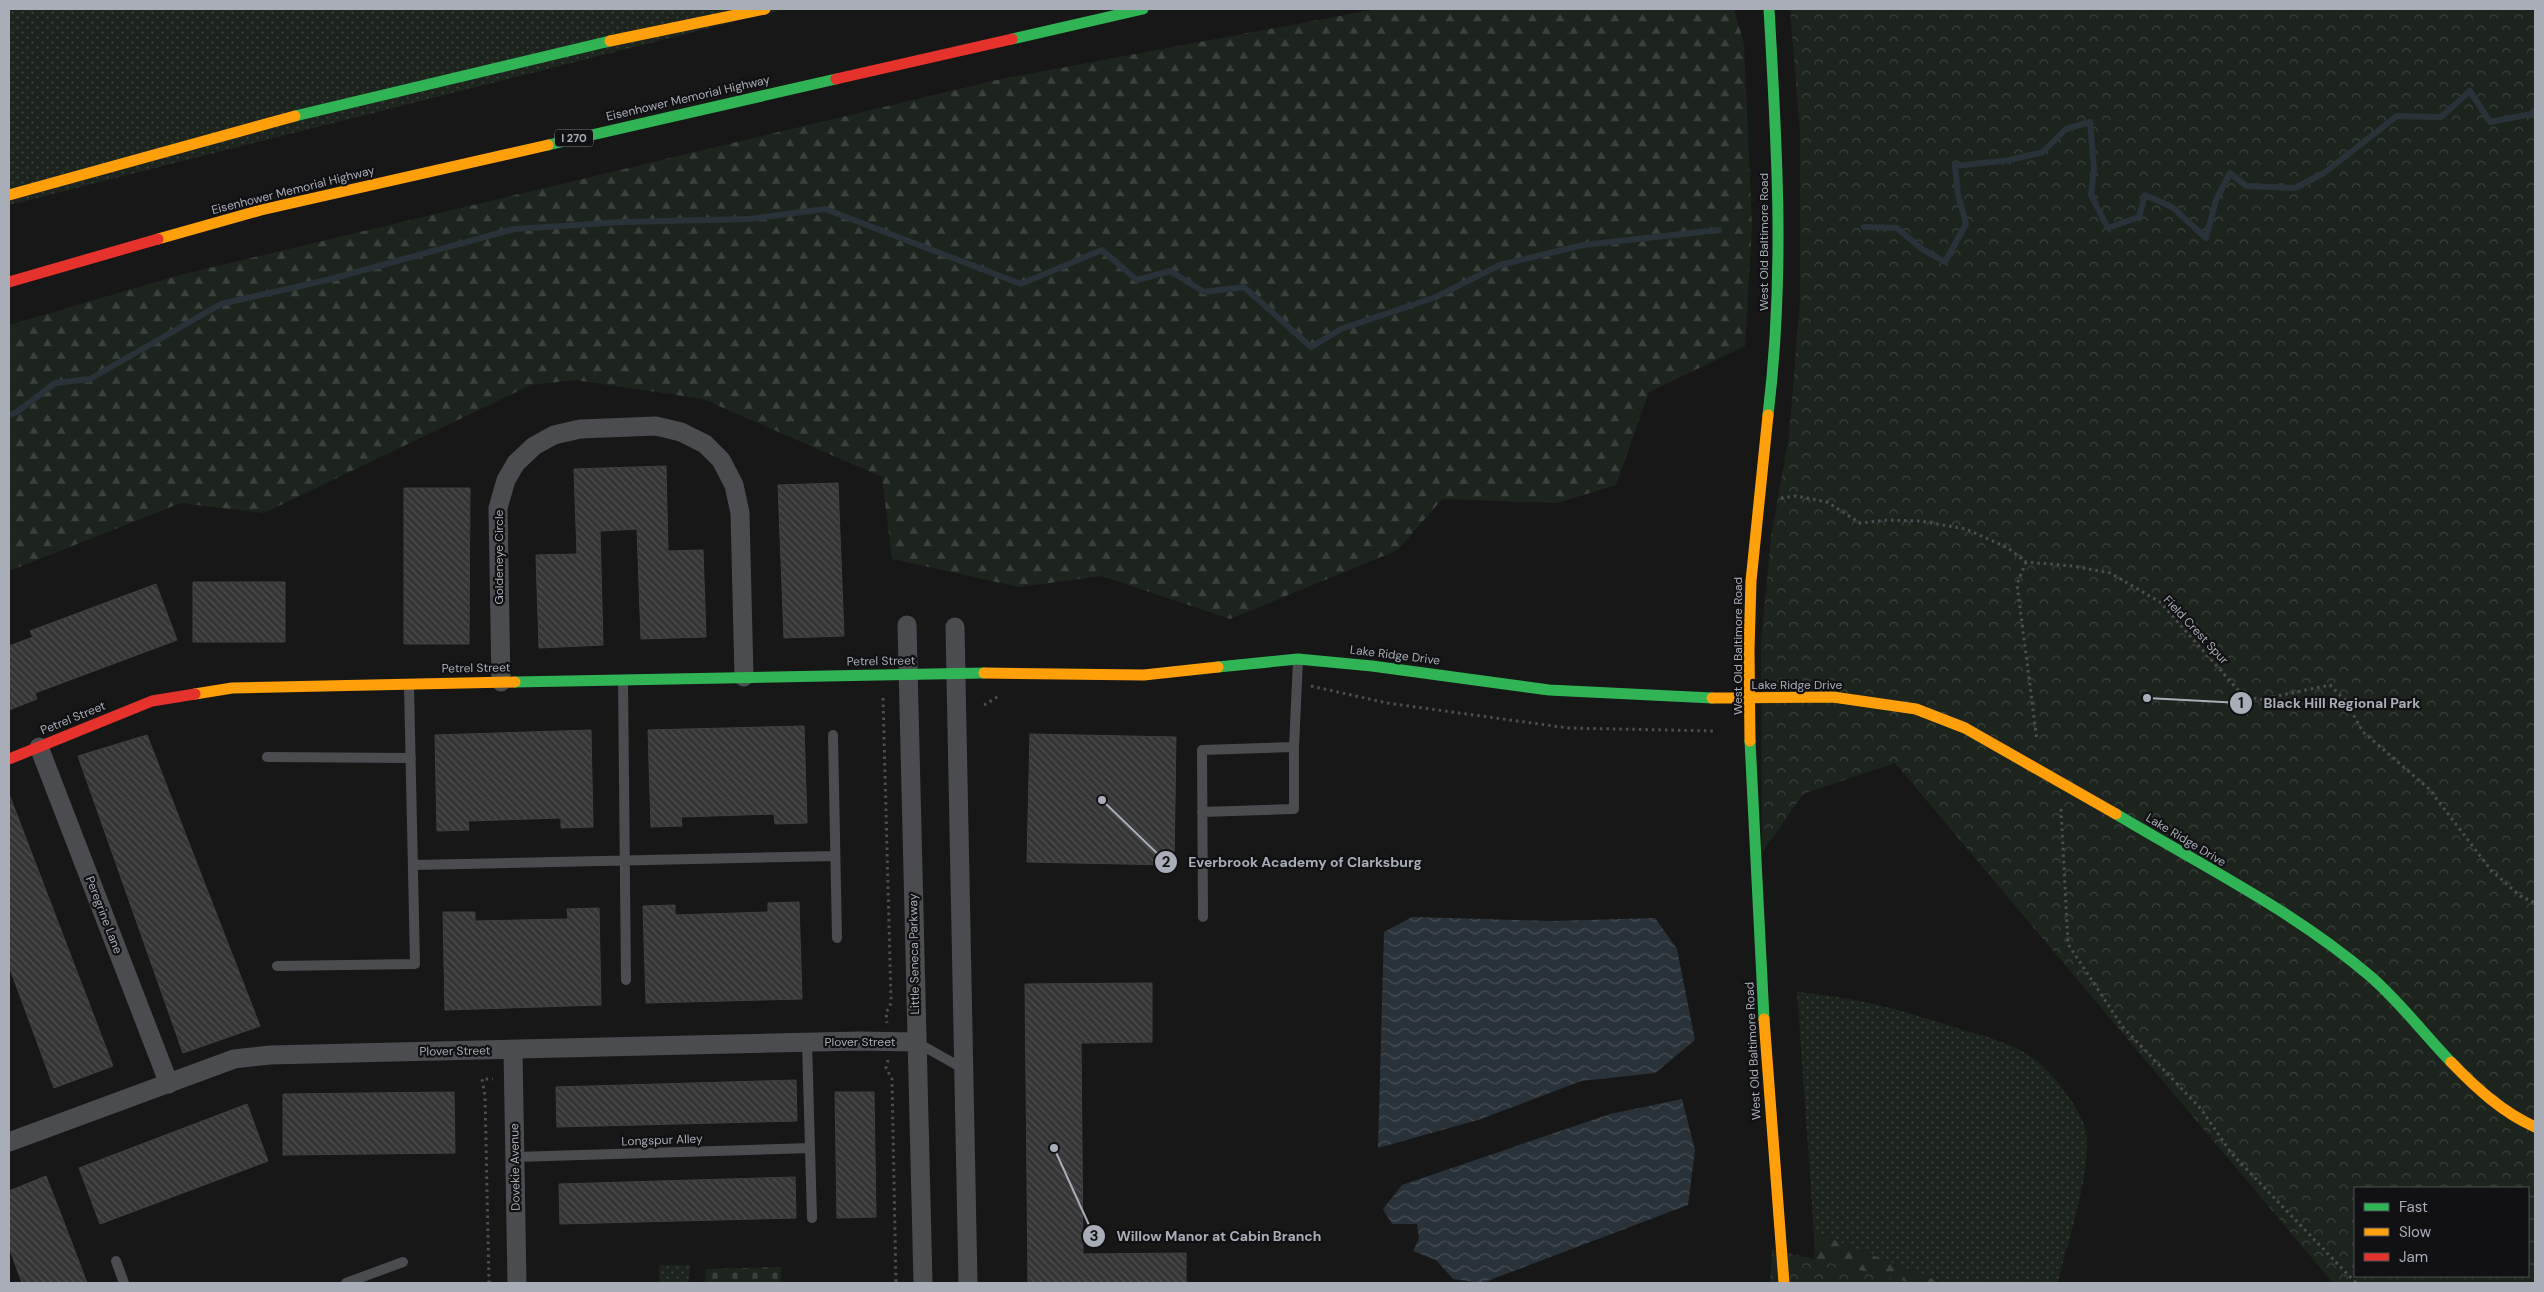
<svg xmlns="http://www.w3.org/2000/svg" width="2544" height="1292" font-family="'DM Sans',sans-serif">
<defs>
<pattern id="grass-dots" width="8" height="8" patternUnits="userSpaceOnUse" patternTransform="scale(1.25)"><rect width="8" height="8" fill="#1d241e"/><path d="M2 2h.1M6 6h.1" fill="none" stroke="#3b413d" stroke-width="1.8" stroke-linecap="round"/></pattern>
<pattern id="forest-firs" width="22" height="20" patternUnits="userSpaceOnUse" patternTransform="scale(1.25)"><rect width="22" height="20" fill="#1d241e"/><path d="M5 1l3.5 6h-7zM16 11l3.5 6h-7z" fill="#3b413d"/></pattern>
<pattern id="cemetery-stones" width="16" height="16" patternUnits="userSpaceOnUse" patternTransform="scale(1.25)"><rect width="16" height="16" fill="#1d241e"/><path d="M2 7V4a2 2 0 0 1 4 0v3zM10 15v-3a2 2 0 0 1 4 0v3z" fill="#3b413d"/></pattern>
<pattern id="park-crowns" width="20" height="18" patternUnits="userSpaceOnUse" patternTransform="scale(1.25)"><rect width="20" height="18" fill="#1d241e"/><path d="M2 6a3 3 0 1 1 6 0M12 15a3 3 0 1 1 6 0" fill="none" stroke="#3b413d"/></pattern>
<pattern id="water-waves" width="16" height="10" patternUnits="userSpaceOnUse" patternTransform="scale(1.25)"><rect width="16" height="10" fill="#2a3239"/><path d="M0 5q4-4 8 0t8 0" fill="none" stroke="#464d54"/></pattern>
<pattern id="building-back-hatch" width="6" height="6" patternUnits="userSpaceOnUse" patternTransform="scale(1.25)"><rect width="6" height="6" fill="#353536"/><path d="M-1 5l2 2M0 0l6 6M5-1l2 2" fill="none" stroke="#4f5051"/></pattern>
</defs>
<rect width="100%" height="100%" fill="#171717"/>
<path fill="url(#grass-dots)" d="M9,9H785L9,205Z
M1797,992C1856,997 1910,1012 1966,1031C1986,1037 2012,1043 2030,1056C2050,1070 2077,1103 2085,1127C2095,1161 2067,1245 2058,1282L1943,1283L1814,1232Z
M659,1265H691L688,1283H659Z"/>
<path fill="url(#forest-firs)" d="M1377,9H1734L1744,44L1752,227L1745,346L1649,392L1616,485L1557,503L1442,499L1398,550L1230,619L1102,576L1019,587L892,559L882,477L703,399L575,380L531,385L264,513L181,503L9,571V325L180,275L1001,79Z
M1814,1232L1943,1283H1815Z"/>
<path fill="url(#cemetery-stones)" d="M781,1267V1283H705L706,1269Z"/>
<path fill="url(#park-crowns)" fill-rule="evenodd" d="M1790,9H2535V1283H2333L1895,763L1803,794L1762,853L1761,641L1771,538L1789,436L1800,301V132ZM2355,1188H2528V1276H2355Z
M1772,1249L1913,1283H1770Z"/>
<path fill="url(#water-waves)" d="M1412,917L1553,921L1655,918L1677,949L1695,1040L1655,1073L1581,1081L1481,1119L1378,1148L1384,932Z
M1682,1099L1695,1150L1688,1205L1482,1283L1453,1279L1436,1260L1413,1251L1419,1239L1417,1224H1392L1383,1209L1402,1185L1610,1114Z"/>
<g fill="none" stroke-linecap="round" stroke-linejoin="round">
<path stroke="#2a3239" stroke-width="6" d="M1864,227L1897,228L1922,249L1945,262L1966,224L1958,194L1955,166L2010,160L2043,152L2066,129L2090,122L2094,169L2091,195L2108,228L2139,217L2145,195L2172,207L2206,238L2216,200L2230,173L2246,186L2295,188L2324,173L2397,116L2441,117L2470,91L2490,122L2531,114L2535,110
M9,415L17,412L55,383L90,379L221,304L331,279L514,229L623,222L749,219L825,209L1021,284L1102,250L1137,280L1170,271L1204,292L1244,287L1311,347L1341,329L1436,297L1500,265L1583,245L1719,230"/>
</g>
<path fill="url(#building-back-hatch)" stroke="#3f4043" d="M666,466L668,551L703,550L706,637L641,639L637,529L600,531L603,645L539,648L536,555L577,554L574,469Z
M838,483L844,636L784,638L778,485Z
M404,488H470L469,644H404Z
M193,582H285V642H193Z
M156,584L177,640L35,693L37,699L9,710V646L33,637L30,631Z
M804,726L807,823L775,824L774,814L681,817L682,826L651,827L648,730Z
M591,730L593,827L561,828V818L468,821L469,830L437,831L435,735Z
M1030,734L1176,737L1174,865L1027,862Z
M147,735L260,1026L183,1053L78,756Z
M9,794L113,1066L54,1088L9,966Z
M799,902L802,999L646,1003L643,906L675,905V915L768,912V903Z
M599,908L601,1005L445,1010L443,912H475V921L568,919L567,909Z
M1152,983V1042L1081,1043L1083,1254L1186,1253V1283H1028L1025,984Z
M796,1080L797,1121L557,1127L556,1087Z
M454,1092L455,1153L283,1155V1094Z
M835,1092H874L876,1217L837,1218Z
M247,1104L268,1161L100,1224L79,1168Z
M46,1176L65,1225L87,1283H22L9,1247V1191Z
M795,1177L796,1218L560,1224L559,1184Z"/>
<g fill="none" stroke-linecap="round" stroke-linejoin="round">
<path stroke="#4d4e52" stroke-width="3" stroke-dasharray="2.5 4" stroke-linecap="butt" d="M1781,498L1796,496L1827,502L1860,523L1888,520L1920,521L1966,529L2008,548L2026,562L2073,566L2110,573L2160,602L2237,689L2258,700L2330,685L2346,701L2363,732L2429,789L2491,870L2520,896L2535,903
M2026,562L2017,584L2037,741
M1311,686L1387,703L1568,728L1715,731
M883,698L891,1000L890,1007L886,1012L887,1023
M984,705L999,696
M2061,809L2068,944L2122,1026L2201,1109L2232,1154L2356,1283
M888,1060L886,1068L892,1079L896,1283
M489,1283L485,1096L482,1079H493"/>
<path stroke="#4b4c50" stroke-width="10" d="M623,681L626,980
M833,735L837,938
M267,757L411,758
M1202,812L1294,809V747
M413,865L835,856
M1203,917L1202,750L1294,747L1298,660
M277,966L415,964L409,686
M807,1042L812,1218
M916,1042L962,1068
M515,1157L810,1148
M116,1261L124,1283
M346,1283L403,1262"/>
<path stroke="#4b4c50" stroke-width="19" d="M907,625L923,1283
M955,627L968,1283
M501,682L498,508L506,480L516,463L534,446L554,435L580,429L656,426L681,432L705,444L721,460L734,485L740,513L744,677
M39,747L169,1084
M513,1050L517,1283
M9,1142L234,1059L270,1055L859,1041L916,1042"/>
<path stroke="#30b455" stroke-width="11" d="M1012,39L1143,9
M295,116L610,41
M548,145L836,79
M1768,415C1785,275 1777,148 1769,9
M1218,667L1298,659L1372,666L1549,690L1712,698
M515,682L984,673
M1750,741L1764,1019
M2116,814C2201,865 2294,911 2370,976C2399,1001 2424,1034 2451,1062"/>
<path stroke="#ff9f0a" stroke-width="11" d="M610,41L765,9
M9,195L295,116
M158,239L261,210L548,145
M984,673L1144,675L1218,667
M195,694L232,688L515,682
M1712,698L1833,697L1916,709L1965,728L2116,814
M1750,741L1749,650L1751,581L1768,415
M1764,1019L1784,1283
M2451,1062C2476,1088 2502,1112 2535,1127"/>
<path stroke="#e5322d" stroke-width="11" d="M836,79L1012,39
M9,282L158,239
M9,759L152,701L195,694"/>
</g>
<g text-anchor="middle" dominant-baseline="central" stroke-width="4.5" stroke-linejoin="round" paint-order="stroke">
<rect fill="#111113" stroke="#7b7e86" stroke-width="1" x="555" y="129.5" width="38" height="17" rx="4"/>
<g font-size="11" font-weight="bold" fill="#a8adb8">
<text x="574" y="138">I 270</text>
</g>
<g font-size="12" fill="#a8adb8" stroke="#111113">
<text transform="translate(688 98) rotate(-13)">Eisenhower Memorial Highway</text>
<text transform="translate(293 190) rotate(-14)">Eisenhower Memorial Highway</text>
<text transform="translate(1764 242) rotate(-90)">West Old Baltimore Road</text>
<text transform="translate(499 557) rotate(-90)">Goldeneye Circle</text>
<text transform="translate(2196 630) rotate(47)">Field Crest Spur</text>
<text transform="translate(1738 646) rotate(-90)">West Old Baltimore Road</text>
<text transform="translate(1395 655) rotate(7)">Lake Ridge Drive</text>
<text transform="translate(881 661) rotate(-1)">Petrel Street</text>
<text transform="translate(476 668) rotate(-1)">Petrel Street</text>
<text x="1797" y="685">Lake Ridge Drive</text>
<text transform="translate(73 718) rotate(-22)">Petrel Street</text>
<text transform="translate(2186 840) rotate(31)">Lake Ridge Drive</text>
<text transform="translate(104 915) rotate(69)">Peregrine Lane</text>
<text transform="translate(914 954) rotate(-91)">Little Seneca Parkway</text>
<text x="860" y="1042">Plover Street</text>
<text transform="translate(455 1051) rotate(-1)">Plover Street</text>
<text transform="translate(1753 1051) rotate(-93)">West Old Baltimore Road</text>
<text transform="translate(662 1140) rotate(-2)">Longspur Alley</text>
<text transform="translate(515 1167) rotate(-91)">Dovekie Avenue</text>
</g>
</g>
<path fill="none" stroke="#a8adb8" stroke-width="2" d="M2147 698L2241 703M1102 800L1166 862M1054 1148L1094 1236"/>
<g fill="#a8adb8" stroke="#111113" stroke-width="2">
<circle cx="2147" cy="698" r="5"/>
<circle cx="1102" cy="800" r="5"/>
<circle cx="1054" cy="1148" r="5"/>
<circle cx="2241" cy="703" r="12"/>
<circle cx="1166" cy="862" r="12"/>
<circle cx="1094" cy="1236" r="12"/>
</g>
<g font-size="15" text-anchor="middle" font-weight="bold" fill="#111">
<text x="2241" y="708">1</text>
<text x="1166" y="867">2</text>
<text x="1094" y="1241">3</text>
</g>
<g font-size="14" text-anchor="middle" font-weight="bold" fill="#a8adb8" stroke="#111113" stroke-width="4.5" stroke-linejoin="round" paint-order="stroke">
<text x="2342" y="708">Black Hill Regional Park</text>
<text x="1305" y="867">Everbrook Academy of Clarksburg</text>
<text x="1219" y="1241">Willow Manor at Cabin Branch</text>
</g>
<rect width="2544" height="1292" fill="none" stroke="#a8adb8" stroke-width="20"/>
<rect x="2354" y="1187" width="175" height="90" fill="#111113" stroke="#4d4f55"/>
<rect x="2364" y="1203" width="25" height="8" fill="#30b455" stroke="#4d4f55"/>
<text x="2399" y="1212" font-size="15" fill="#a8adb8">Fast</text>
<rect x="2364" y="1228" width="25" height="8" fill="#ff9f0a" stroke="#4d4f55"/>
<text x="2399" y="1237" font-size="15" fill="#a8adb8">Slow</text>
<rect x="2364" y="1253" width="25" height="8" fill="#e5322d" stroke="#4d4f55"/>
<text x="2399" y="1262" font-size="15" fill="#a8adb8">Jam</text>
</svg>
